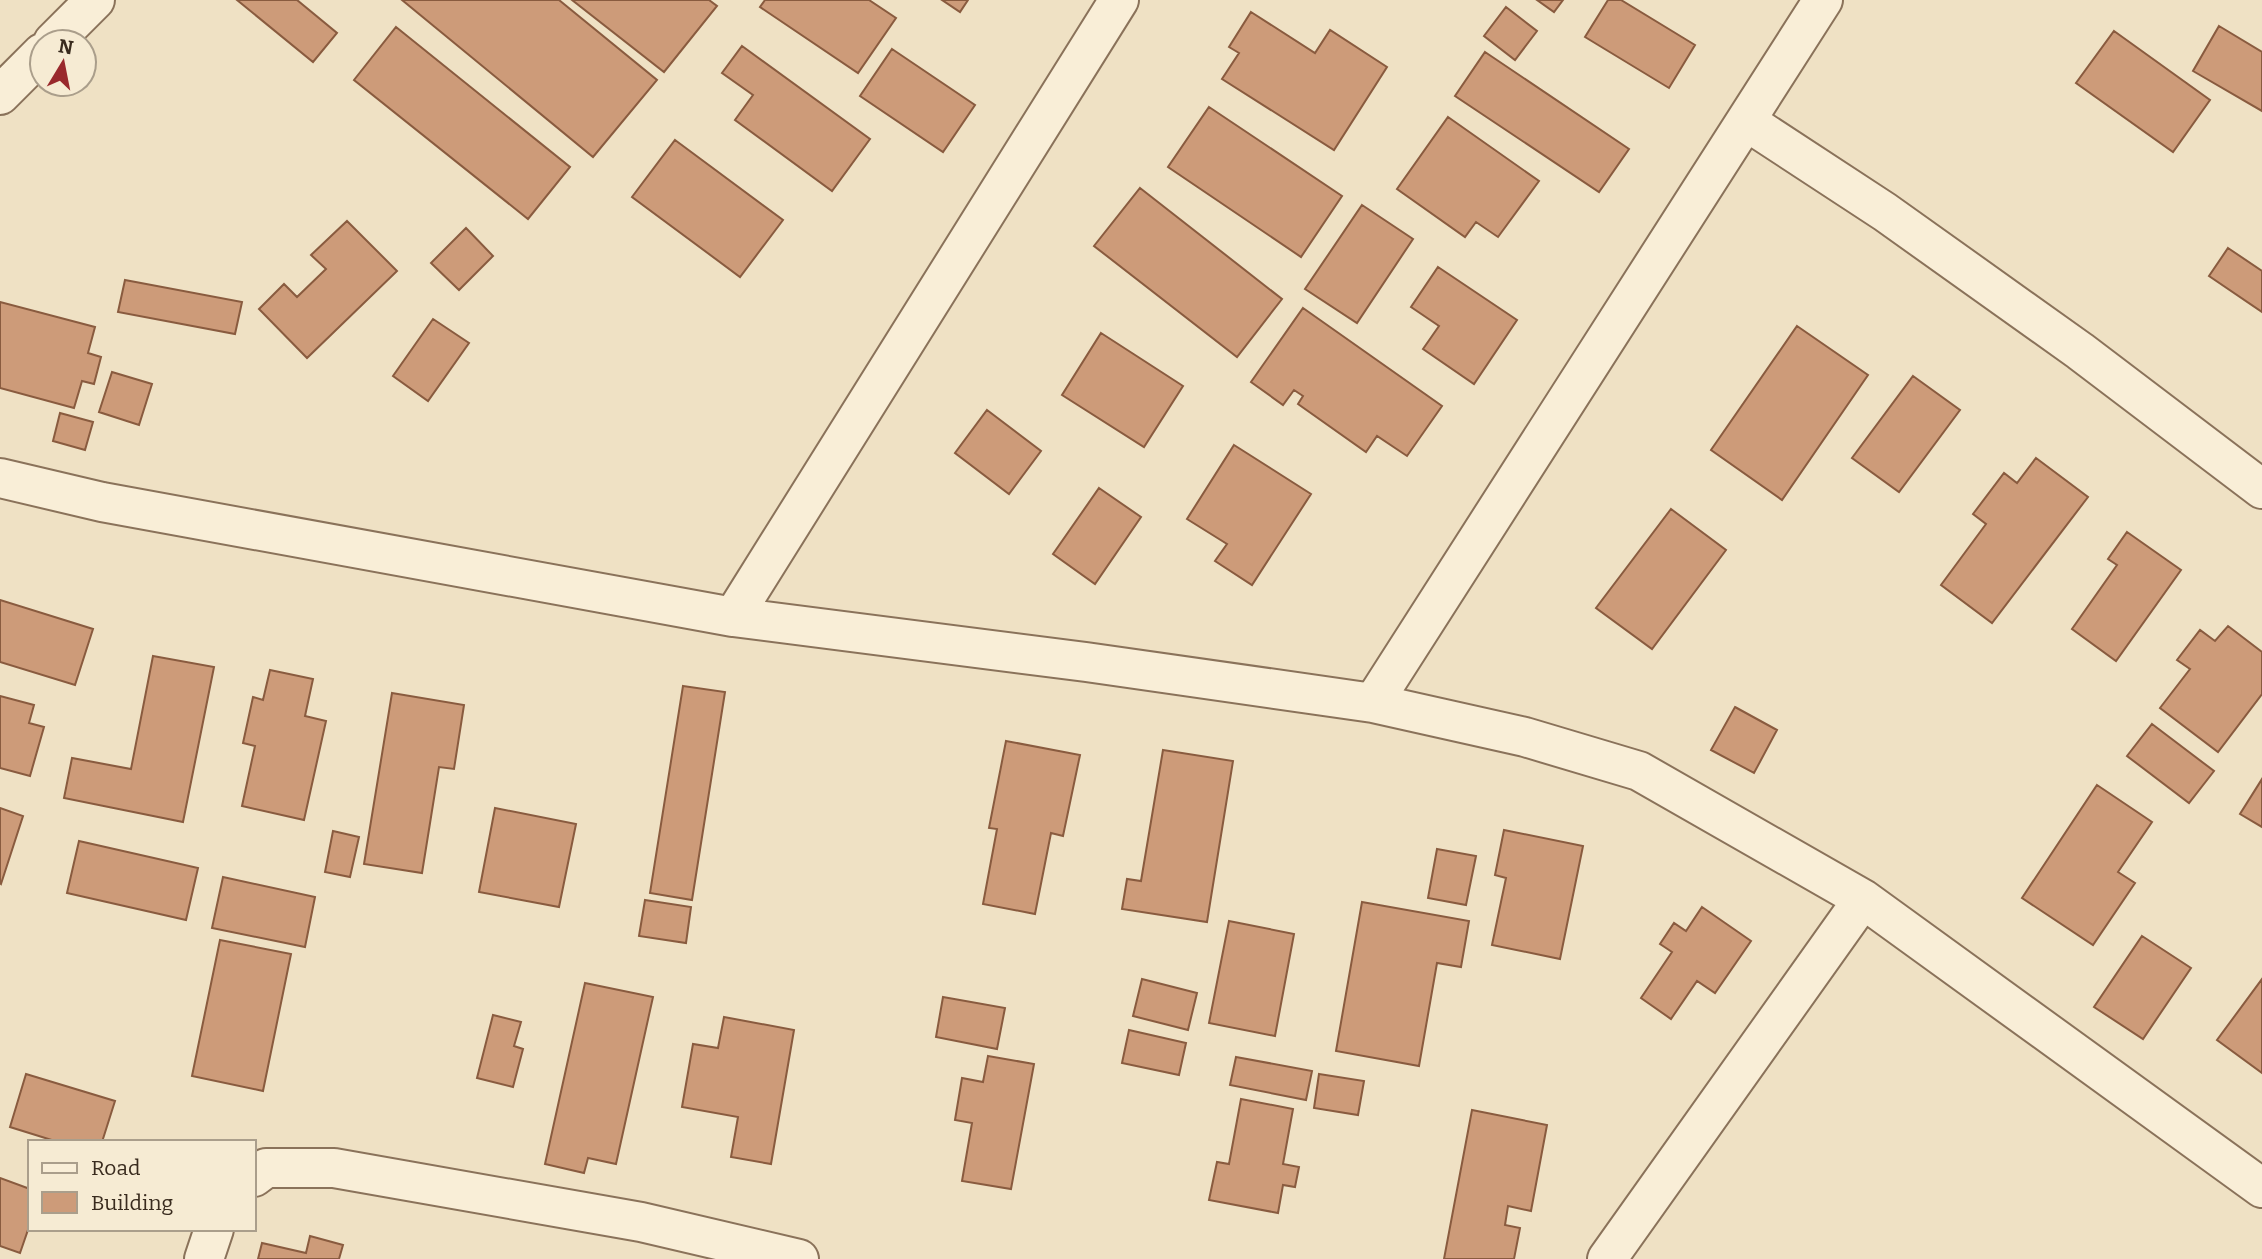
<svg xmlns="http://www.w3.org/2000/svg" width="2262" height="1259" font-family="Bitter,serif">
<rect width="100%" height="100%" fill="#efe1c4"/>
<path fill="#cd9b79" stroke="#895b3f" stroke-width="2" d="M237,0H297L337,33L313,62Z
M402,0H559L657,80L593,157Z
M572,0H709L717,6L664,72Z
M765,0H869L896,18L858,73L760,7Z
M942,0H968L960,12Z
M1537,0H1563L1554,12Z
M1608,0H1621L1695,45L1669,88L1585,37Z
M1506,7L1537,31L1515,60L1484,36Z
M1251,12L1315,53L1330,30L1387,67L1334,150L1222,79L1239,53L1229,47Z
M2219,26L2262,52V111L2193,71Z
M396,27L570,167L528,219L354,80Z
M2114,31L2210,100L2173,152L2076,83Z
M742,46L870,139L832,191L735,120L753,95L722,73Z
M892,49L975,105L943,152L860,96Z
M1485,52L1629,149L1599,192L1455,96Z
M1209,107L1342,196L1301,257L1168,167Z
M1448,117L1539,181L1498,237L1476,222L1465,237L1397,189Z
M675,140L783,220L740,277L632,197Z
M1140,188L1282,299L1237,357L1094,246Z
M1362,205L1413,239L1357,323L1305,289Z
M347,221L397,271L307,358L259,309L284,284L297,297L326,269L311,255Z
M466,228L493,256L459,290L431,263Z
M2228,248L2262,271V312L2209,276Z
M1438,267L1517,320L1474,384L1423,349L1439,326L1411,307Z
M125,280L242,302L235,334L118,312Z
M0,302L95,327L88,353L101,357L94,384L82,381L74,408L0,388Z
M1303,308L1442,406L1407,456L1377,436L1366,452L1298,404L1303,396L1294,390L1283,405L1251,382Z
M433,319L469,343L428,401L393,376Z
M1797,326L1868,375L1782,500L1711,450Z
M1101,333L1183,386L1144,447L1062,395Z
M112,372L152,384L139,425L99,412Z
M1913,376L1960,410L1899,492L1852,458Z
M987,410L1041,451L1009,494L955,453Z
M60,413L93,422L85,450L53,441Z
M1234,445L1311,494L1252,585L1215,561L1227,544L1187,519Z
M2036,458L2088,497L1992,623L1941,585L1986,524L1973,514L2004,473L2017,483Z
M1099,488L1141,517L1095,584L1053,554Z
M1671,509L1726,550L1652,649L1596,608Z
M2127,532L2181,570L2116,661L2072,629L2117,565L2108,559Z
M0,600L93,629L75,685L0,662Z
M2228,626L2262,652V694L2218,752L2160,708L2190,669L2177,660L2200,630L2215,641Z
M153,656L214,667L183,822L64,798L72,758L131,769Z
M270,670L313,679L305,716L326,721L304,820L242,806L255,746L243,743L253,697L263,700Z
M683,686L725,692L692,900L650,893Z
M392,693L464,705L454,769L439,767L422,873L364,864Z
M0,696L34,705L29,723L44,727L30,776L0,768Z
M1735,707L1777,730L1754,773L1711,750Z
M2152,724L2214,771L2189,803L2127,756Z
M1006,741L1080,755L1063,836L1051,833L1035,914L983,904L997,829L989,828Z
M1163,750L1233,761L1207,922L1122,909L1127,879L1141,881Z
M2262,779V827L2240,814Z
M2097,785L2152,822L2118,872L2135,883L2093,945L2022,898Z
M0,808L23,816L1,884L0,883Z
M495,808L576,824L559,907L479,892Z
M1504,830L1583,846L1560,959L1492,945L1506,878L1495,875Z
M333,831L359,837L350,877L325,872Z
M79,841L198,868L186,920L67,893Z
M1437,849L1476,856L1466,905L1428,898Z
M223,877L315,897L305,947L212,928Z
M645,900L691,907L686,943L639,936Z
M1362,902L1469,921L1461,967L1437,963L1419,1066L1336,1051Z
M1702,907L1751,941L1715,993L1697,981L1671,1019L1641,998L1672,952L1660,944L1674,923L1686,931Z
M1229,921L1294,934L1275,1036L1209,1023Z
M2142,936L2191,968L2143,1039L2094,1007Z
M220,940L291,954L263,1091L192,1076Z
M1142,979L1197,993L1188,1030L1133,1016Z
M2262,979V1073L2217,1040Z
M585,983L653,997L616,1164L588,1158L584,1173L545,1164Z
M943,997L1005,1008L997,1049L936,1037Z
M493,1015L521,1022L514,1046L523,1049L513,1087L477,1078Z
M724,1017L794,1030L771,1164L731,1157L738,1117L682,1107L693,1044L718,1048Z
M1129,1030L1186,1043L1179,1075L1122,1063Z
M988,1056L1034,1064L1011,1189L962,1181L972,1123L955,1120L962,1078L983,1082Z
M1236,1057L1312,1071L1306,1100L1230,1085Z
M26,1074L115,1101L102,1142H58L10,1127Z
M1319,1074L1364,1081L1358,1115L1314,1108Z
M1241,1099L1293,1109L1283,1164L1299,1167L1295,1187L1283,1185L1278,1213L1209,1200L1217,1162L1229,1164Z
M1472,1110L1547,1125L1531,1211L1508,1206L1505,1225L1520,1228L1514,1259H1444Z
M0,1178L30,1189V1224L20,1253L0,1246Z
M310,1236L343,1245L339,1259H258L262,1243L306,1253Z"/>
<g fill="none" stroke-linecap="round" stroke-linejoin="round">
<defs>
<path id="minor" d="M53,42L95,0
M0,95L42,53
M1746,121L1885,212L2080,351L2262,489
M0,478L102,502L733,617L1086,662L1373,703L1525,737L1639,771L1863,899L2262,1188
M733,617L1119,0
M1373,703L1823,0
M254,1177L266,1168H334L641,1222L799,1259
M204,1259L214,1229
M1607,1259L1863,899"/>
</defs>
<use href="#minor" stroke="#8a725a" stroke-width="42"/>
<use href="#minor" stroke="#f9eed7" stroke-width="38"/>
</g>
<rect x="28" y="1140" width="228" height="91" fill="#f6ebd3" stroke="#aa9e8b" stroke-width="2"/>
<rect x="42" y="1163" width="35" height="10" fill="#f9eed7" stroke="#aa9e8b" stroke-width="2"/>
<text x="91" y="1175" font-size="21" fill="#392b1e">Road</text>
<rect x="42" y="1192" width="35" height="21" fill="#cd9b79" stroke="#aa9e8b" stroke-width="2"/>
<text x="91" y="1210" font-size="21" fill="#392b1e">Building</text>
<g transform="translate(63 63) rotate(10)"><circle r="33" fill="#f6ebd3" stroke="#aa9e8b" stroke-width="2"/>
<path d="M0-5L12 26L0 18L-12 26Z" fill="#99292c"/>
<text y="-10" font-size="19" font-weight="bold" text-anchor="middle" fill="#392b1e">N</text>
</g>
</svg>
